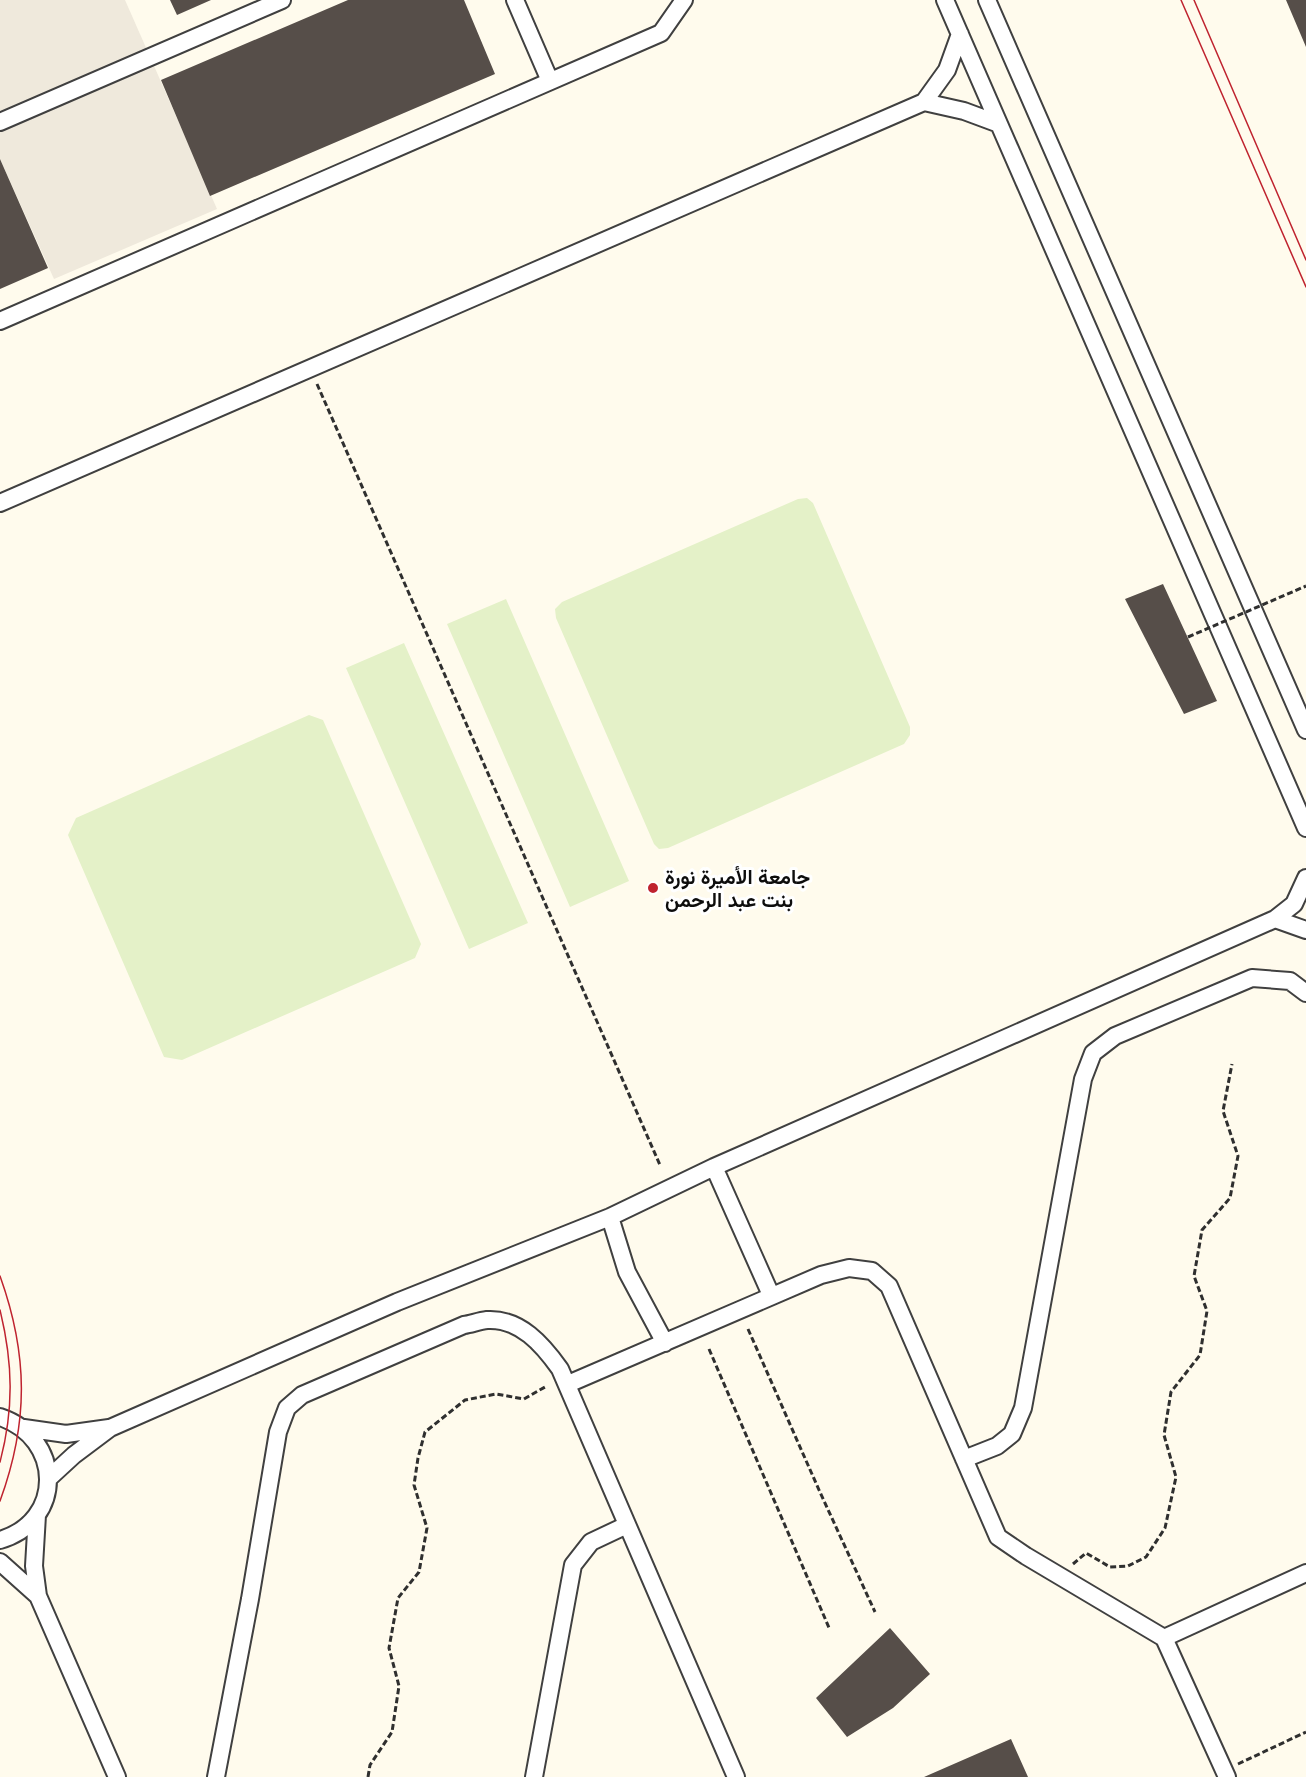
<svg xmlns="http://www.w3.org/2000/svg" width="1306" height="1777" font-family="'PT Serif',Vazirmatn,serif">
<rect width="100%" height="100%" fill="#fffbed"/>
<path fill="#e4f1c8" d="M807,498L813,503L910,727V735L904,744L668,848L659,849L654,844L556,618L555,609L562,602L798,499Z
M506,599L629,881L570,907L447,624Z
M404,643L528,923L469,949L346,668Z
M309,715L323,720L421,944L415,958L182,1060L164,1057L68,835L76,818Z"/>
<path fill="#efe9dc" d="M0,0H125L217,209L54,279L0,159Z"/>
<path fill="#564e49" d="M170,0H211L177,15Z
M348,0H464L495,74L210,196L161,80Z
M1286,0H1306V47Z
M0,159L48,268L0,289Z
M1163,584L1217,701L1184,714L1125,599Z
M890,1628L930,1674L893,1708L847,1737L816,1698Z
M1011,1739L1028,1777H924Z"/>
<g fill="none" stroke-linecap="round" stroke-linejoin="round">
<defs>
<path id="minor" d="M515,0L550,81
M945,0L1306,828
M987,0L1306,730
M960,34L947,70L924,102L964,111L999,124
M0,122L282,0
M0,321L661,33L684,0
M0,503L924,102
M1275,919L1306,930
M714,1167L771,1295
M610,1217L627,1272L665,1343
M568,1384L821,1275L849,1268L872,1271L889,1286L998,1537L1026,1556L1164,1638L1227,1777
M0,1417C63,1438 65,1521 0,1540
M24,1428L66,1434L109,1428
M964,1459L997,1446L1012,1434L1023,1408L1083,1079L1093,1053L1115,1036L1252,978L1290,981L1306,993
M49,1478L74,1455L110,1428L397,1302L610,1217L714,1167L1275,919L1294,904L1306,878
M37,1515L34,1566L38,1596L117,1777
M0,1562L38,1596
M1164,1638L1306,1573
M216,1777L250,1599L278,1432L287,1408L302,1395L464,1325C471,1324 479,1321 487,1320C520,1318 543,1345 560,1369L736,1777
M534,1777L573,1565L591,1542L627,1525"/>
</defs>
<use href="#minor" stroke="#404040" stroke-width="20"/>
<path stroke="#2f2f2f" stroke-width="3" stroke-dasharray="6 3" stroke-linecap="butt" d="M317,384L660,1165
M748,1329L819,1490L875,1612
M709,1349L830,1630
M1073,1564L1086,1553L1110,1567L1128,1566L1146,1557L1165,1528L1176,1477L1164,1435L1171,1392L1200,1355L1207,1311L1194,1276L1202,1230L1230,1198L1238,1156L1223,1111L1232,1064
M1238,1764L1306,1732
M368,1777L370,1765L392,1732L399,1686L389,1648L398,1598L419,1572L427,1528L414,1485L418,1458L425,1432L465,1400L496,1394L524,1399L545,1387"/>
<use href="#minor" stroke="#fff" stroke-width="16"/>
<path stroke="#bf232f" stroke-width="1.5" d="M1181,0L1306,287
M1194,0L1306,260
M0,1276C28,1354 29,1422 0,1501
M0,1310C13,1363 14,1409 0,1462"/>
<path stroke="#2f2f2f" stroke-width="3" stroke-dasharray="6 3" stroke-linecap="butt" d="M1188,637L1306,586"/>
</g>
<circle fill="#bf232f" stroke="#fff" stroke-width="2" cx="653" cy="888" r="6"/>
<g text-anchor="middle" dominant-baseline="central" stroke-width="6" stroke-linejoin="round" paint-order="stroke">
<g font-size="20" font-weight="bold" fill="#0d0d0d" stroke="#fff" text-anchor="start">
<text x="665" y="876">جامعة الأميرة نورة<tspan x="665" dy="23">بنت عبد الرحمن</tspan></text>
</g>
</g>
</svg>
